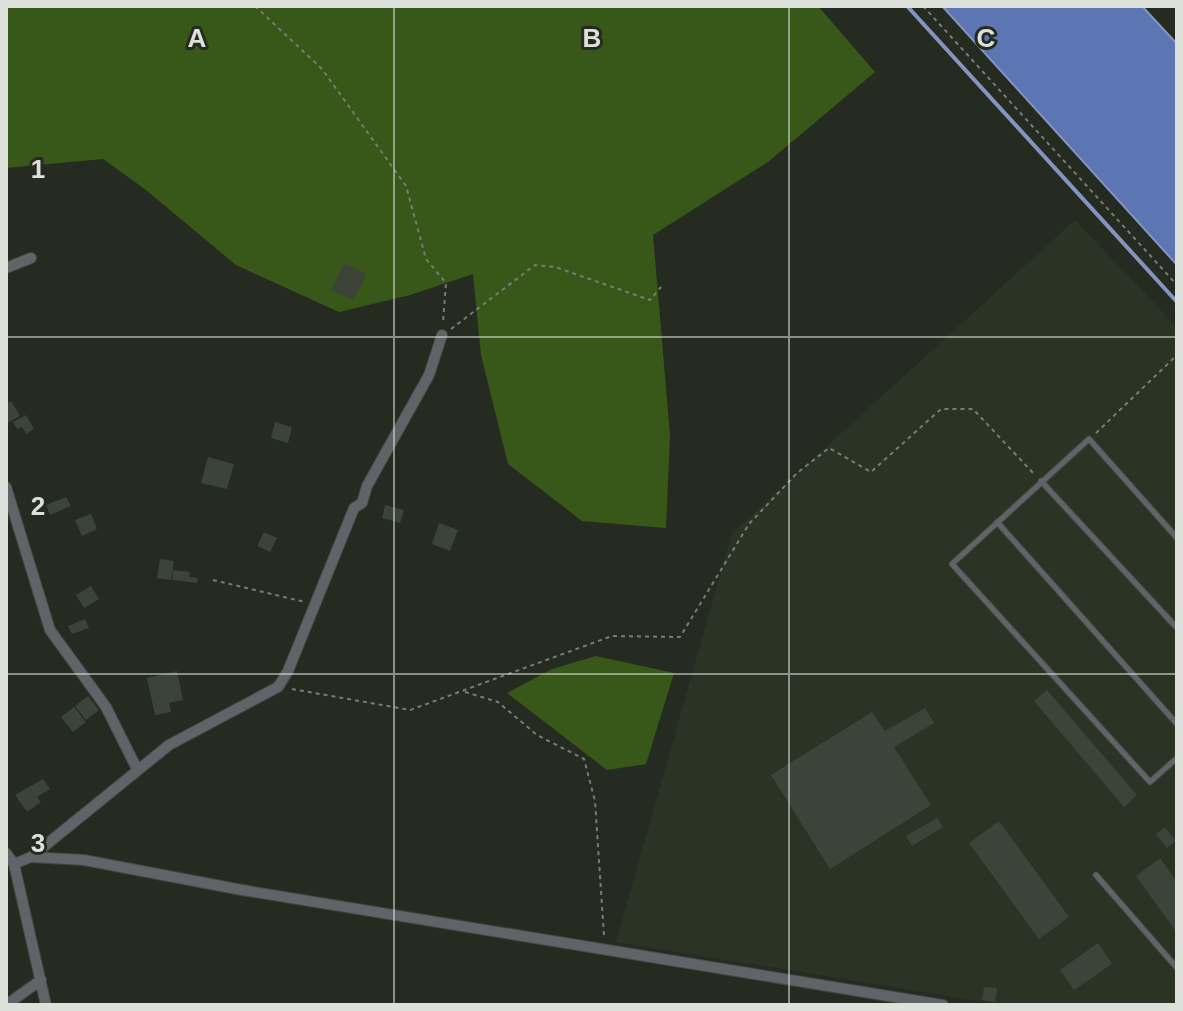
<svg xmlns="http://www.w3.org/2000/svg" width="1183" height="1011" font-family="Arial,sans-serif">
<rect width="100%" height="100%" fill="#252b21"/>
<path fill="#2b3424" d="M1075,220L1177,327V1005H1002L616,942L732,533Z"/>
<path fill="#375818" d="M6,6H818L875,72L768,162L653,235L670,435L666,528L582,521L508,464L481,355L473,274L410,295L339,312L236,265L146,190L103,159L6,168Z
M596,656L674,673L646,764L607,770L507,693L552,669Z"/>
<path fill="#5c75b3" stroke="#8395bf" stroke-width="2" d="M942,6H1142L1177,44V265Z"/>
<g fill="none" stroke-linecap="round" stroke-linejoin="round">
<path stroke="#8395bf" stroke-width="4" d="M907,6L1177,302"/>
</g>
<path fill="#3c4338" d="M344,263L366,274L353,301L331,290Z
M11,401L20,416L6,424V404Z
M26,415L34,429L26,434L22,427L17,429L13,422Z
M275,422L292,427L288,443L271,438Z
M208,457L234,464L227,489L201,483Z
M66,497L71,506L50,515L46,505Z
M385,505L404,510L400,523L382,518Z
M91,514L97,529L82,536L75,520Z
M439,523L458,530L450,551L432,544Z
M264,532L277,538L270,552L257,546Z
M160,559L174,561L171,580L157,578Z
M173,570L190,572L189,577L198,578L197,583L172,580Z
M91,586L99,599L84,608L76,595Z
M85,619L89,628L72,634L68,626Z
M177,671L183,700L169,703L171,712L155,715L147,678Z
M1047,690L1137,795L1124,807L1034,701Z
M88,696L99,710L86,720L75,706Z
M74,707L86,722L73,732L61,717Z
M925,708L934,723L894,747L931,805L830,869L771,775L872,712L885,731Z
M43,779L50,789L37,797L41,802L27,812L15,795Z
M937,818L943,827L912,846L906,836Z
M999,821L1069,917L1039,939L969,843Z
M1165,827L1176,841L1167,848L1156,834Z
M1160,858L1177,882V933L1136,876Z
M1098,943L1112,964L1074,990L1060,970Z
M984,987L997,988L995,1002L982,1000Z"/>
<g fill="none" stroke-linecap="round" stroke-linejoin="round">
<defs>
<path id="lane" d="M1041,481L1177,628
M997,522L1177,724
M1177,538L1089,439L952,564L1150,782L1177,758
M1096,875L1177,968"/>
<path id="street" d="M6,268L31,258
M6,487L50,630L106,707L137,769
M6,853L14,864L46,1005
M31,857L84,860L242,890L943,1005
M14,864L31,857L169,745L278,687L288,671L354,508L362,503L367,486L429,375L442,335
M6,1005L41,980"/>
</defs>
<use href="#lane" stroke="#42483f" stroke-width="7"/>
<use href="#street" stroke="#42483f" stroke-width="12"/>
<path stroke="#787d74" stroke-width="2" stroke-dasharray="4 4" stroke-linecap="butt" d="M255,6L322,69L406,186L426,259L446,283L443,322
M923,6L1177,285
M451,329L535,265L555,267L650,300L661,287
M1096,433L1177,355
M213,580L305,602
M292,689L410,710L612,636L680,637L749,524L797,473L829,448L871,472L941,409H973L1035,475
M465,692L498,702L537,735L584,759L595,801L604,936"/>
<use href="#lane" stroke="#616369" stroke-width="5"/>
<use href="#street" stroke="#616369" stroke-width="10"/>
</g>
<path fill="none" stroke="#dde1da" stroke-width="2" stroke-opacity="0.55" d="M394,6V1005M789,6V1005M6,337H1177M6,674H1177"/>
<g font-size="26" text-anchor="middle" font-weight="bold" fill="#dde1da" stroke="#252b21" stroke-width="6" stroke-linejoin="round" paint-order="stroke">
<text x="197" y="47">A</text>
<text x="592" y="47">B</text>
<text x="986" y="47">C</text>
<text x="38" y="178">1</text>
<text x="38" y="515">2</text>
<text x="38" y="852">3</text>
</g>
<rect width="1183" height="1011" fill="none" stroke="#dde1da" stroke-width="16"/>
</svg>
